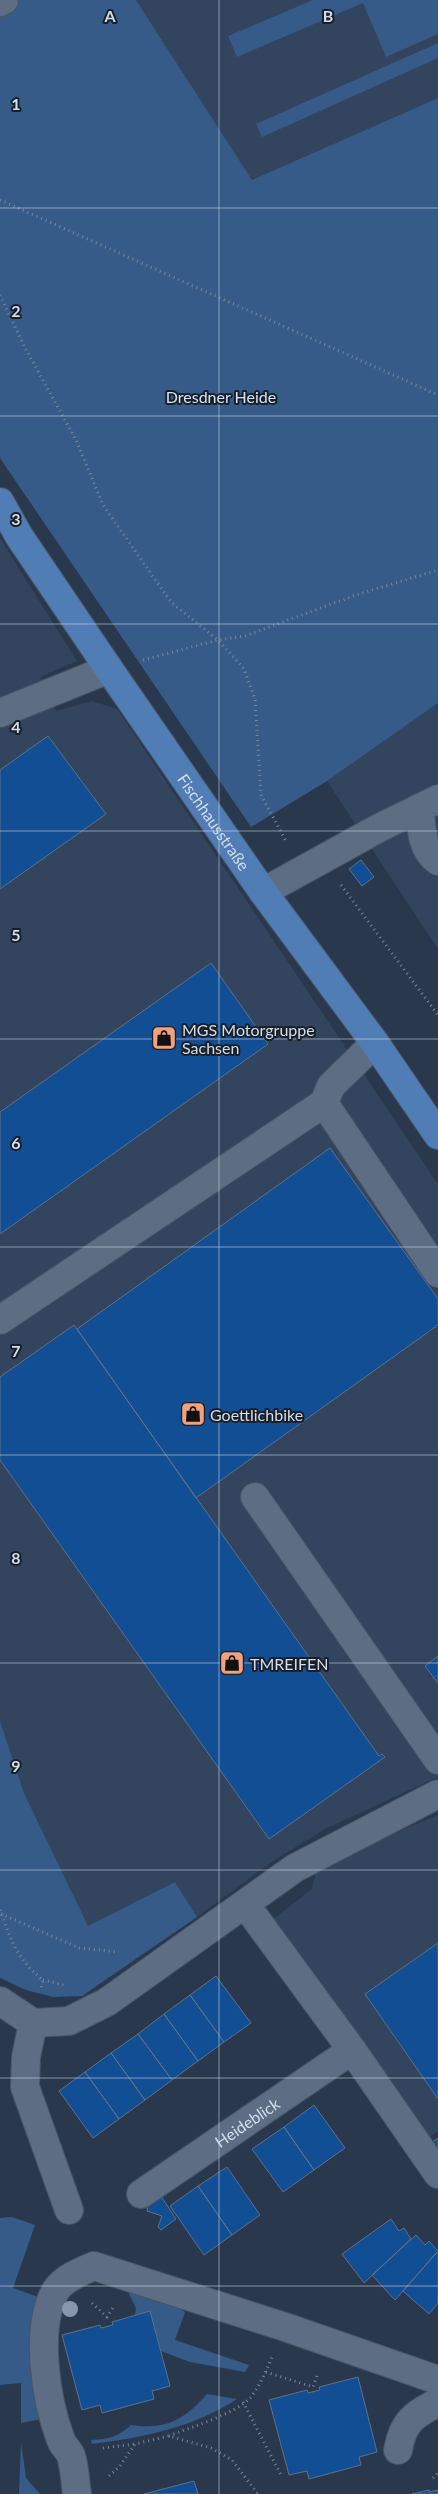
<svg xmlns="http://www.w3.org/2000/svg" width="438" height="2494" font-family="Lato,sans-serif">
<rect width="100%" height="100%" fill="#29384d"/>
<path fill="#32445e" d="M136,0H438V98L252,180Z
M0,538L77,661L40,677L56,711L92,701L117,709L438,1184V1777L325,1829L273,1861L197,1917L175,1882L88,1927L24,1793L0,1721Z
M438,703V949L327,781Z
M438,1815V2131L429,2137L272,1920L312,1889L316,1872L361,1847Z"/>
<path fill="#375b89" d="M0,0H136L252,180L438,98V703L327,781L251,827L0,458Z
M313,0H438V34L386,57L363,3L237,57L228,36Z
M438,43V58L262,137L256,124Z
M0,1721L24,1793L88,1926L175,1882L197,1917L82,1996L53,1997L26,1990L0,1978Z
M12,2217L35,2225L13,2288L44,2299C36,2341 28,2377 42,2419L21,2423V2383L0,2385V2218Z
M131,2291L172,2303L185,2312L175,2340L249,2365L245,2372L190,2362L161,2351L150,2312L135,2315L136,2308L129,2294Z
M207,2394L237,2399C195,2427 141,2438 92,2444L91,2440C109,2439 118,2437 131,2425C166,2430 184,2420 207,2394Z
M21,2442L26,2478L40,2494H19Z"/>
<path fill="#124e94" stroke="#607188" d="M48,736L106,814L0,889V770Z
M361,860L374,877L362,886L349,869Z
M211,963L268,1044L0,1234V1112Z
M330,1148L438,1299V1325L196,1498L77,1329Z
M74,1325L379,1756L382,1754L385,1757L269,1839L0,1460V1377Z
M438,1656V1683L425,1666Z
M438,1943V2099L365,1994Z
M216,1976L251,2023L224,2042L190,1995Z
M190,1995L224,2042L198,2061L164,2014Z
M164,2014L198,2061L172,2080L138,2034Z
M138,2034L172,2080L145,2100L111,2053Z
M111,2053L145,2100L119,2119L85,2072Z
M85,2072L119,2119L93,2138L59,2091Z
M314,2105L345,2148L314,2170L284,2127Z
M284,2127L314,2170L283,2192L252,2149Z
M438,2138V2153L431,2143Z
M227,2167L260,2215L232,2235L198,2186Z
M198,2186L232,2235L204,2255L170,2206Z
M159,2193L176,2219L161,2230L158,2227L162,2216L147,2211L148,2206L143,2204Z
M391,2219L399,2231L404,2228L411,2239L364,2283L342,2254Z
M416,2235L425,2245L429,2241L438,2251L395,2300L372,2275Z
M438,2251V2303L429,2314L403,2291Z
M150,2311L170,2386L152,2391L154,2399L102,2413L100,2405L82,2410L62,2335L100,2325L101,2328L113,2325L112,2322Z
M358,2377L377,2452L359,2457L361,2465L309,2479L307,2471L289,2475L269,2400L307,2390L308,2393L320,2390L319,2387Z
M194,2481L198,2494H144Z
M429,2490V2492L438,2490V2494H412Z"/>
<g fill="none" stroke-linecap="round" stroke-linejoin="round">
<defs>
<g id="minor">
<path d="M0,2L4,0"/>
<path d="M0,713L109,669"/>
<path d="M420,808C421,827 421,849 438,861"/>
<path d="M263,892L379,828L438,799"/>
<path d="M375,1043L331,1086L324,1103L438,1273"/>
<path d="M0,1320L324,1103"/>
<path d="M255,1497L438,1760"/>
<path d="M245,1904L352,2050L438,2174"/>
<path d="M0,2001L33,2023"/>
<path d="M33,2023L69,2021L107,2002L295,1868L438,1794"/>
<path d="M33,2023L26,2057L25,2087L69,2210"/>
<path id="s1" d="M141,2194L352,2050"/>
<path d="M398,2450C403,2421 414,2415 438,2402"/>
<path d="M77,2494C75,2482 75,2468 71,2456C69,2450 63,2446 61,2440C46,2401 34,2328 56,2290C64,2278 82,2271 94,2266L285,2327L438,2380"/>
</g>
<g id="major">
<path id="s2" d="M0,502L19,536L109,669L263,892L375,1043L438,1135"/>
</g>
</defs>
<use href="#minor" stroke="#485466" stroke-width="30"/>
<use href="#major" stroke="#485466" stroke-width="30"/>
<path stroke="#7b8799" stroke-width="3" stroke-dasharray="1 4" stroke-linecap="butt" d="M0,200L438,395
M0,295L23,344L77,442L103,505L171,602L218,640L244,669L255,699L261,795L286,841
M143,660L218,640L245,636L356,595L438,570
M341,885L438,1015
M0,1910C11,1940 17,1960 43,1980L41,1989
M1,1914L79,1948L119,1952
M43,1980L64,1985
M92,2303L107,2317L114,2306
M266,2372L313,2387L318,2373
M243,2402L281,2475
M169,2436C191,2427 235,2414 250,2398C260,2386 266,2371 272,2357
M103,2448L135,2444
M109,2476L120,2466L135,2444L169,2436L211,2448L232,2460L258,2494
M433,2478L438,2473"/>
<use href="#minor" stroke="#5c6d84" stroke-width="28"/>
<use href="#major" stroke="#517db7" stroke-width="28"/>
</g>
<circle fill="#8897ac" cx="70" cy="2309" r="8"/>
<path fill="none" stroke="#d4deeb" stroke-width="1" stroke-opacity="0.55" d="M219,0V2494M0,208H438M0,416H438M0,624H438M0,831H438M0,1039H438M0,1247H438M0,1455H438M0,1663H438M0,1870H438M0,2078H438M0,2286H438"/>
<defs>
<symbol id="shop-square" viewBox="-11 -11 22 22"><rect x="-9" y="-9" width="18" height="18" rx="4" fill="#f1a17c" stroke="#181f29"/><path d="M-5-2.5h2.3a2.7 3.5 0 0 1 5.4 0H5L5.5 6h-11ZM-1.5-2.5h3a1.5 2.3 0 0 0-3 0Z" fill="#111"/></symbol>
</defs>
<g fill-rule="evenodd">
<use href="#shop-square" x="150" y="1024" width="28" height="28"/>
<use href="#shop-square" x="179" y="1400" width="28" height="28"/>
<use href="#shop-square" x="218" y="1649" width="28" height="28"/>
</g>
<g text-anchor="middle" dominant-baseline="central" stroke-width="4" stroke-linejoin="round" paint-order="stroke">
<g font-size="16" fill="#d5e5f9" stroke="#181f29">
<text x="221" y="396">Dresdner Heide</text>
</g>
<g font-size="16" fill="#d4deeb" stroke="#181f29">
<text stroke="none"><textPath href="#s2" startOffset="385">Fischhausstraße</textPath></text>
<text stroke="none"><textPath href="#s1" startOffset="128">Heideblick</textPath></text>
</g>
<g font-size="16" fill="#d4deeb" stroke="#181f29" text-anchor="start">
<text x="182" y="1029">MGS Motorgruppe<tspan x="182" dy="18">Sachsen</tspan></text>
<text x="210" y="1414">Goettlichbike</text>
<text x="250" y="1663">TMREIFEN</text>
</g>
</g>
<g font-size="16" text-anchor="middle" font-weight="bold" fill="#d4deeb" stroke="#181f29" stroke-width="4" stroke-linejoin="round" paint-order="stroke">
<text x="110" y="22">A</text>
<text x="328" y="22">B</text>
<text x="16" y="110">1</text>
<text x="16" y="317">2</text>
<text x="16" y="525">3</text>
<text x="16" y="733">4</text>
<text x="16" y="941">5</text>
<text x="16" y="1149">6</text>
<text x="16" y="1357">7</text>
<text x="16" y="1564">8</text>
<text x="16" y="1772">9</text>
</g>
</svg>
